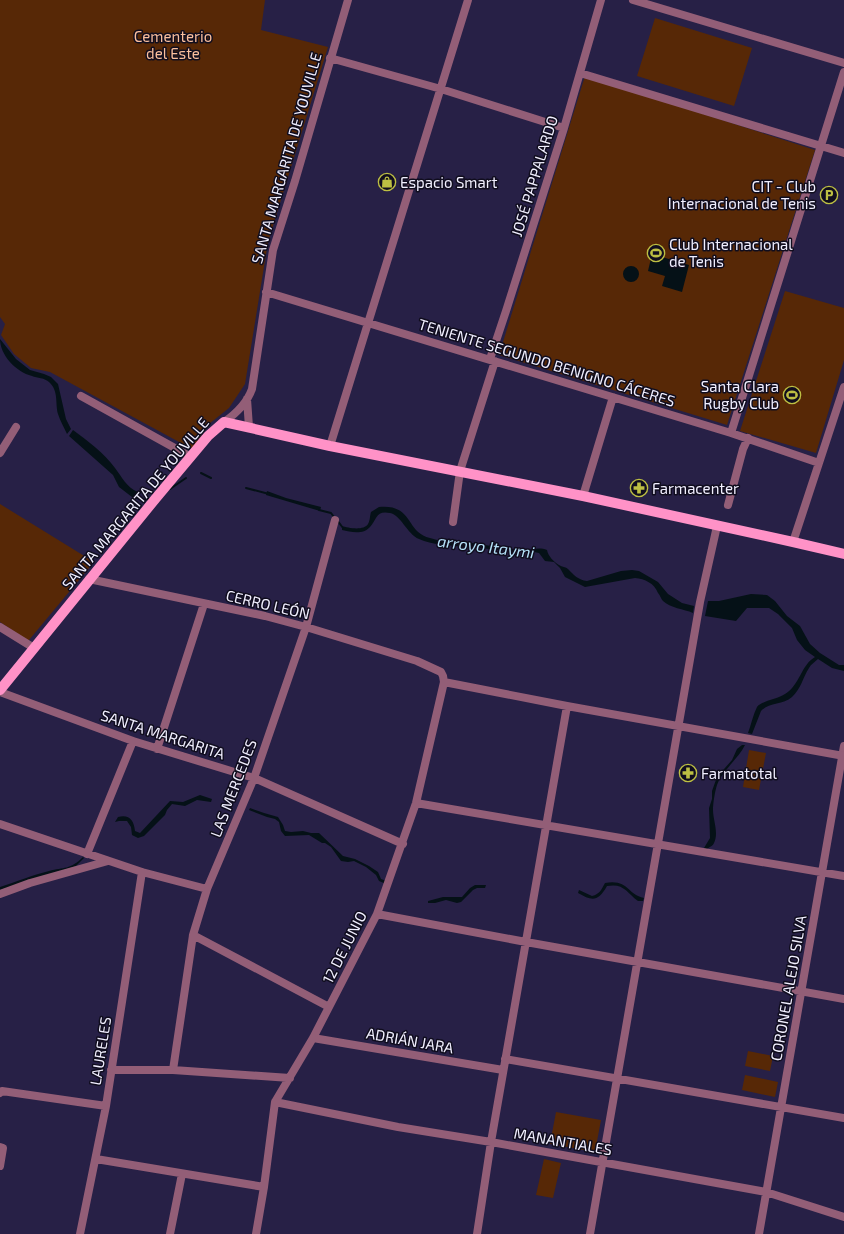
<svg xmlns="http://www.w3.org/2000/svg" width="844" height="1234" font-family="'Exo 2',sans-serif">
<rect width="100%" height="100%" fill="#272046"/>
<path fill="#572806" d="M0,0H265L261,30L328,47L268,242L245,384L229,408L209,424L192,449L50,372L31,368L14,354L1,335L5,324L0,317Z
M655,18L752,48L734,106L637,76Z
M585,76L815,150L727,425L499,355Z
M785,291L844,308V360L816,453L740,431Z
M0,504L94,562L29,640H27L0,622Z
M749,750L766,753L759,790L743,787Z
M748,1051L773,1056L770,1071L745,1066Z
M745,1075L778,1082L775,1097L742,1090Z
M556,1112L601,1120L595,1152L550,1144Z
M544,1159L561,1163L553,1198L536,1195Z"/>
<path fill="#051117" d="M652,254L689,265L682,292L662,286L665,276L648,271Z
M623 274a8 8 0 1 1 16 0a8 8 0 1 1-16 0Z
M0,339L16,359L30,370L44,374L51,377L58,384L66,419L71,429L67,434C64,427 60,421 58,414C55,403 59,391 49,382C45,378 37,378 32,376C16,372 0,355 0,339Z
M73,430C88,441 104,453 115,468C122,477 126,487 138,492L136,497H132L119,487L113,475L69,436Z
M267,491L286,498L321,507L320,511L266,495Z
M379,507C414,504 405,532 430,538C437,540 444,542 451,542C456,543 461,541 466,542C482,544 498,548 514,549C518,549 523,550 526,550C534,549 540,547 547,550C548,556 554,562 559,565C562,567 566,567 568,569C574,575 578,580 587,581L621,571L632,570L639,571L658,582L668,594L682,603L694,606L693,613C684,609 670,608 663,601C661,599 660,595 658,593C654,583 645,579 635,578L585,587L565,577L560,568L554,562L545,561L539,553C533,551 525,552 518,552C500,550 482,548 464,547C449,545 432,545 419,539C407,534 401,515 390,513C376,510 377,519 370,527C363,535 351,532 342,530V526C348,528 364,531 368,524C370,521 370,515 371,512Z
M751,594L767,595L775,601L787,616L800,626L810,644L820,653L839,665H844V671L832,668L818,659C815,662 811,664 809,668C803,677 801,689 792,697C783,705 769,702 761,711L752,734L748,733C751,725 753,715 757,707C761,701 778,699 785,694C800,685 801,665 815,657L805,650L797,640L792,628L778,614L769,608H747L736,621L705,616L708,601H719Z
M742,745H745C738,759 722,771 717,785C715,791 713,803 713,810C713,820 719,833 714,843C713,846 709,847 707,849L704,848L710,838L709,808L712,799V791L717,777L732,760L737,749Z
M200,795L212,799L211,802L197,800L185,806L172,804L167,810L165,815L144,836L138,838L132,835L131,827L127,821H119L115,822L118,817C129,814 134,820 135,831L140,833L170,801L183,802Z
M250,808L264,813L278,817L283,825L285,831L291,832L303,831L311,833H319L343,856L355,859L369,866L378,872L381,879L387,881L386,884L379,881L376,875L366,867L354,861L348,862L341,861L331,847L325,843H322L309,835L285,836L281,831L279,822L275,819L267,817L249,810Z
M83,857L84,858L76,866L0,890V887C16,882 32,875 49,871C64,867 70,870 83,857Z
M605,883C629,879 626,894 644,898L643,901H638C626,892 624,883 607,886C598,902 592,901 578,893L579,890L592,896C600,894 601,890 605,883Z
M475,885H486L485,888H477L473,890L461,902L457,903L446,900L435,903H428V901L443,897H462L470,888Z"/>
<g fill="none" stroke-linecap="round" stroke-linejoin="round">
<path stroke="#051117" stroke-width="2" d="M201,473L211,478
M246,488L269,494
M170,489L186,478
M133,496L142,500L150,499
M319,510L331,513L334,517
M337,520L343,528"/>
<path stroke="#935e77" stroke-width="8" d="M633,0L844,63
M330,58L441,89L564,128
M580,73L844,153
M266,292L731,433L819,463
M490,359L506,311L564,128L601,0
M81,396L191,457
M247,399L249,427
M224,422C237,413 247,403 252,389L273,250L295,181L348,0
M731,433L844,72
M330,446L468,0
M0,453L16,427
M583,496L613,397
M728,505L743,449L748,438
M453,522L460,471L495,361
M793,542L844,387
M89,579L265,616L306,627L417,661L441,672L443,676L444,682L416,803L377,914L313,1038L275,1102L264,1187L256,1234
M0,627L34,648
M444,682L567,706L844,756
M0,692L133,741L254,778L403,844
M157,749L204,604
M416,803L844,876
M0,824L142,872L207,889
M87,854L133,741
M0,894L30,883L108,861
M377,914L526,942L844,999
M193,935L329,1007
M313,1038L503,1070
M505,1059L844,1118
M111,1070H173L290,1078
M173,1070L193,935L207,889L254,778L306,627L335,520
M0,1093L2,1091L106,1106
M275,1102L398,1127L491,1142L766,1192L844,1217
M0,1147L3,1148L0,1166
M96,1159L264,1187
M80,1234L106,1106L142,872
M170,1234L182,1174
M477,1234L491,1142L567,706
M590,1234L700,602L717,526
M759,1234L844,746"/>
<path stroke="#ff92c7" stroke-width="10" d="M0,690L156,498L208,436L224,422L330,446L583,496L793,542L844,554"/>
</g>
<defs>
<symbol id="shop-ring" viewBox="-11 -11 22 22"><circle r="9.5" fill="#100d1e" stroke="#bdbf43" stroke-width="1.5"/><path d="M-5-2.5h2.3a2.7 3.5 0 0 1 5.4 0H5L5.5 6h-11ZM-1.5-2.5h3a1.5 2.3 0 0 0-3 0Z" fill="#bdbf43"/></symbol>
<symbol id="parking-ring" viewBox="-11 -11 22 22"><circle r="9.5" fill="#100d1e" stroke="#bdbf43" stroke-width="1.5"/><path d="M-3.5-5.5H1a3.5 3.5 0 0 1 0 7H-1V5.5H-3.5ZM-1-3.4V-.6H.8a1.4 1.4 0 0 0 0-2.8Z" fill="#bdbf43"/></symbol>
<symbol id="stadium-ring" viewBox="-11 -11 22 22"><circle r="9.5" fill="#100d1e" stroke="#bdbf43" stroke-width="1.5"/><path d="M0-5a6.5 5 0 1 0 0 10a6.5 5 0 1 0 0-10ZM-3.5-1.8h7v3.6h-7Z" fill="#bdbf43"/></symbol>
<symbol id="pharmacy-ring" viewBox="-11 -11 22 22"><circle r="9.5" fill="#100d1e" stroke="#bdbf43" stroke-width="1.5"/><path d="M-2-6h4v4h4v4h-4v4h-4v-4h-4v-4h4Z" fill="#bdbf43"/></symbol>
</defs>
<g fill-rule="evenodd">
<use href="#shop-ring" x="377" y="172" width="20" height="20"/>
<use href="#parking-ring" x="819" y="185" width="20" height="20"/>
<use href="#stadium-ring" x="646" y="243" width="20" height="20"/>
<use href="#stadium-ring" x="782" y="385" width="20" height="20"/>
<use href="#pharmacy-ring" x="629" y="478" width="20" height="20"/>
<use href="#pharmacy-ring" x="678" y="763" width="20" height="20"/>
</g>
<g text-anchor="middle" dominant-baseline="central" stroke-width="3" stroke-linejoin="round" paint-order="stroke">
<g font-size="15" fill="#fbbf9d" stroke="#100d1e">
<text x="173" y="36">Cementerio<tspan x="173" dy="17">del Este</tspan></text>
</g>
<g font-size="15" fill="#f1efff" stroke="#100d1e">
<text transform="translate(286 158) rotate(-74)">SANTA MARGARITA DE YOUVILLE</text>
<text transform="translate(534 176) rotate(-73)">JOSÉ PAPPALARDO</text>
<text transform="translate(547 362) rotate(17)">TENIENTE SEGUNDO BENIGNO CÁCERES</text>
<text transform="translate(135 503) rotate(-50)">SANTA MARGARITA DE YOUVILLE</text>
<text transform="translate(268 604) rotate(13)">CERRO LEÓN</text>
<text transform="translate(163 734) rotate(18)">SANTA MARGARITA</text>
<text transform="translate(233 788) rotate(-69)">LAS MERCEDES</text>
<text transform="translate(344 947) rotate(-63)">12 DE JUNIO</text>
<text transform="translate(788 988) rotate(-80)">CORONEL ALEJO SILVA</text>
<text transform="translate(410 1040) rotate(10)">ADRIÁN JARA</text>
<text transform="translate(100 1051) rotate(-81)">LAURELES</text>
<text transform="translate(563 1141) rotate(10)">MANANTIALES</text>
</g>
<g font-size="15" fill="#f1efff" stroke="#100d1e" text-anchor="start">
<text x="400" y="182">Espacio Smart</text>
<text x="816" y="186" text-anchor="end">CIT - Club<tspan x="816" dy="17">Internacional de Tenis</tspan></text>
<text x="669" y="244">Club Internacional<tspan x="669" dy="17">de Tenis</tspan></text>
<text x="779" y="386" text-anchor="end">Santa Clara<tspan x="779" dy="17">Rugby Club</tspan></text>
<text x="652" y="488">Farmacenter</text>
<text x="701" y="773">Farmatotal</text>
</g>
<g font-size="16" font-style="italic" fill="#b5e1f8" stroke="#100d1e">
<text transform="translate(486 546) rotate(7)">arroyo Itaymi</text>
</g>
</g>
</svg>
